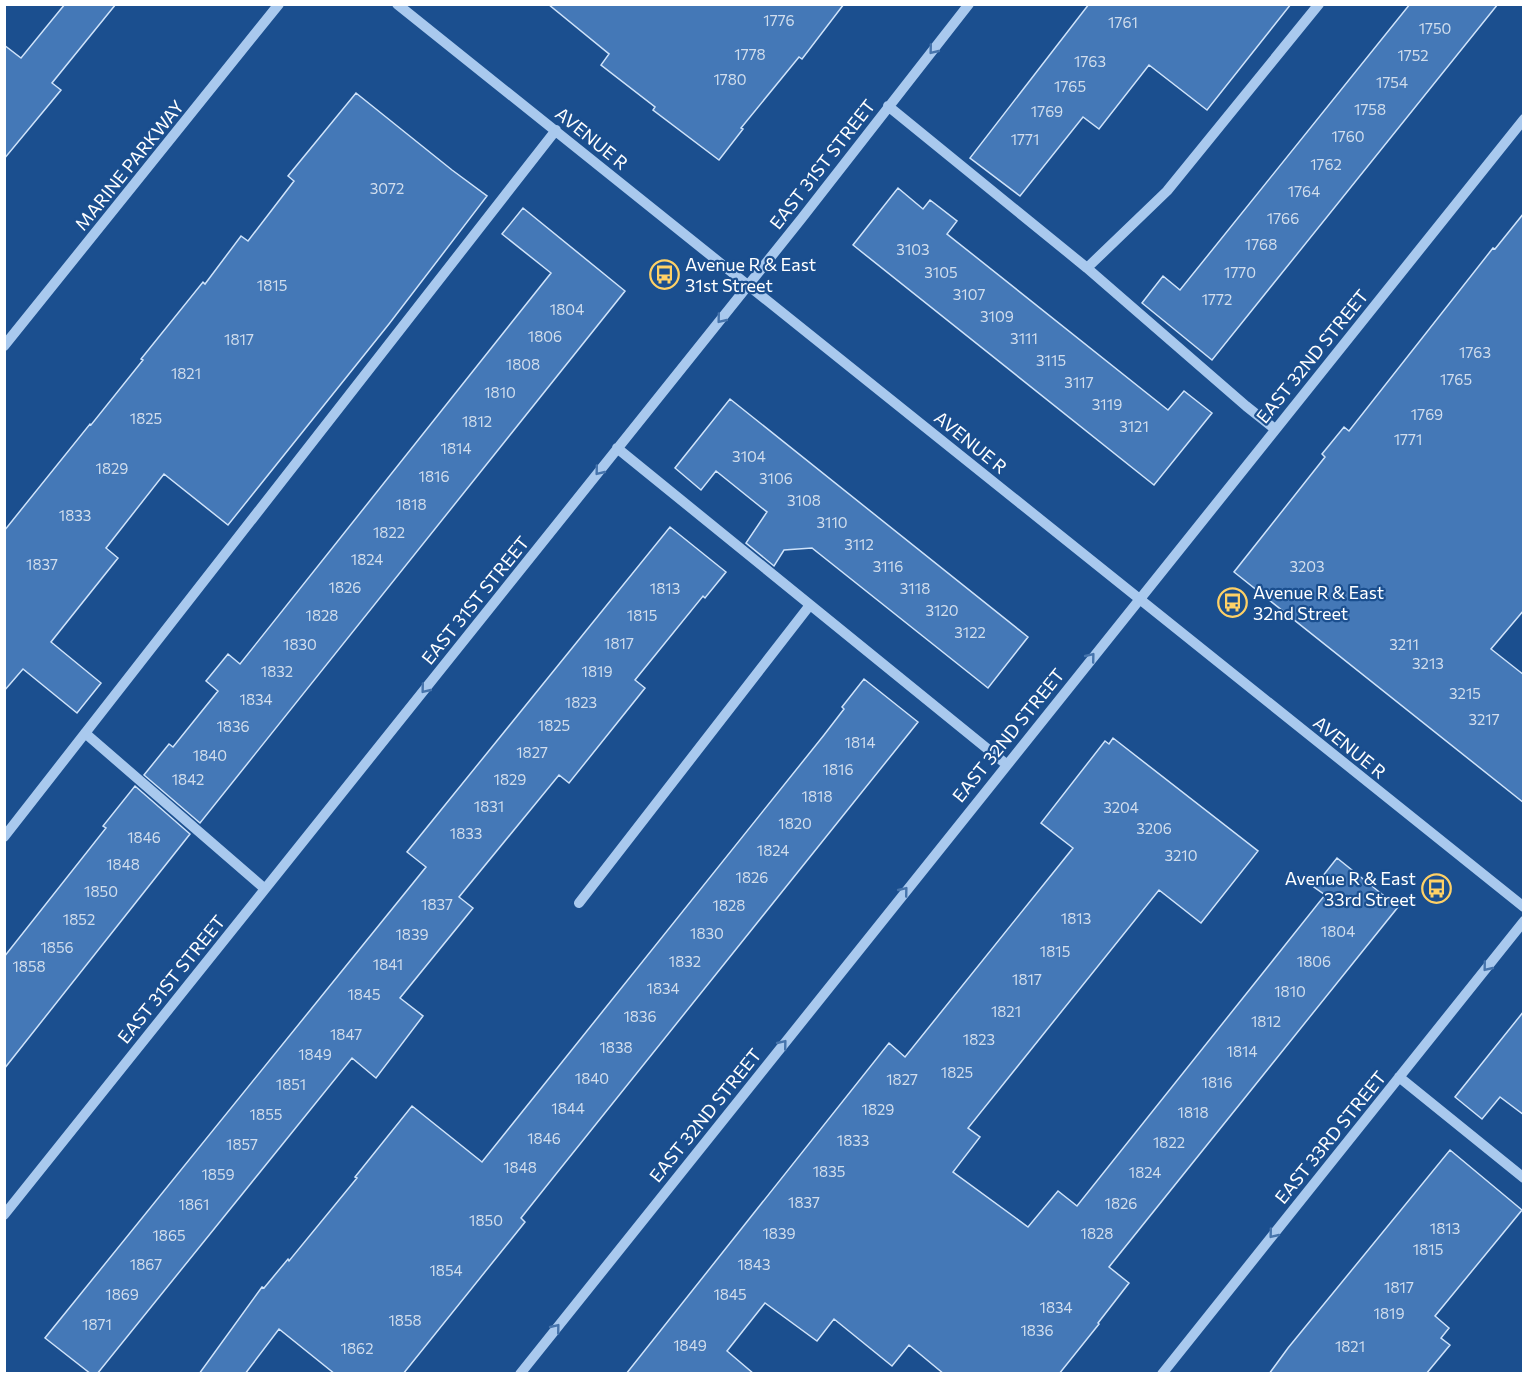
<svg xmlns="http://www.w3.org/2000/svg" width="1528" height="1378" font-family="Commissioner,sans-serif">
<rect width="100%" height="100%" fill="#1b4f8f"/>
<path fill="#4478b7" stroke="#cfe3fa" stroke-width="1.5" d="M65,4H116L52,83L61,90L4,159V45L21,58Z
M548,4H844L802,59L799,57L741,128L743,129L719,160L653,110L655,107L601,65L609,54Z
M1089,4H1291L1207,110L1149,65L1099,129L1083,117L1020,196L970,158Z
M1410,4H1498L1212,360L1142,303L1163,276L1180,290Z
M356,93L452,170L487,196L389,324L228,525L164,474L106,548L118,558L51,642L101,683L77,713L23,669L4,691V531L90,424L91,425L143,360L141,359L203,282L205,284L241,236L248,241L294,181L288,176Z
M898,188L923,209L930,200L957,221L947,234L1168,410L1184,391L1212,413L1154,485L853,245Z
M523,208L625,291L200,823L144,775L169,744L173,747L218,691L206,681L228,654L240,664L551,273L502,234Z
M1524,213V610L1491,649L1524,675V803L1234,572L1325,457L1322,454L1344,427L1349,431L1493,248L1495,249Z
M730,399L1028,637L988,688L812,548L784,550L774,566L746,543L767,512L716,471L701,490L675,468Z
M670,527L726,572L705,598L703,596L635,680L645,688L569,783L559,775L459,897L473,908L400,998L423,1016L376,1078L352,1058L97,1374H91L45,1338L426,867L407,852Z
M864,679L918,722L556,1174L521,1218L525,1222L403,1374H335L279,1329L245,1374H199L262,1287L264,1288L288,1259L289,1261L357,1178L355,1177L412,1106L482,1162L824,735L844,709L842,707Z
M1113,738L1258,851L1201,923L1159,890L968,1128L980,1137L953,1172L1028,1227L1058,1191L1077,1206L1325,895L1314,887L1337,858L1398,907L1109,1267L1129,1283L1098,1323L1099,1324L1059,1374H944L909,1345L892,1366L834,1319L817,1341L765,1303L727,1351L754,1374H626L889,1043L905,1057L1073,848L1041,823L1105,741L1109,744Z
M135,786L190,834L4,1069V957L106,828L103,826Z
M1524,1011V1115L1500,1097L1482,1119L1455,1097Z
M1450,1150L1522,1210L1435,1316L1449,1328L1441,1338L1450,1345L1426,1374H1269L1288,1348Z"/>
<g fill="none" stroke-linecap="round" stroke-linejoin="round">
<path stroke="#a9c9ee" stroke-width="10" d="M397,4L1524,907
M888,106L1087,268L1246,406L1275,429
M1087,268L1167,191L1319,4
M4,346L279,4
M617,448L1006,764
M85,733L265,889
M4,837L556,130
M579,903L810,605
M1399,1077L1524,1178
M4,1215L802,218L969,4
M520,1374L1524,119
M1162,1374L1524,921"/>
</g>
<defs><path id="oneway-chevron" d="M-2-3.5L2.5 0L-2 3.5" fill="none" stroke-width="1.6" stroke-linecap="round" stroke-linejoin="round" transform="scale(1.5)"/></defs>
<g stroke="#4674ac">
<use href="#oneway-chevron" transform="translate(933 50) rotate(129)"/>
<use href="#oneway-chevron" transform="translate(721 319) rotate(129)"/>
<use href="#oneway-chevron" transform="translate(599 471) rotate(129)"/>
<use href="#oneway-chevron" transform="translate(1091 657) rotate(-51)"/>
<use href="#oneway-chevron" transform="translate(425 689) rotate(129)"/>
<use href="#oneway-chevron" transform="translate(904 891) rotate(-51)"/>
<use href="#oneway-chevron" transform="translate(1487 967) rotate(129)"/>
<use href="#oneway-chevron" transform="translate(783 1044) rotate(-51)"/>
<use href="#oneway-chevron" transform="translate(1273 1234) rotate(129)"/>
<use href="#oneway-chevron" transform="translate(556 1328) rotate(-51)"/>
</g>
<defs>
<symbol id="bus-ring" viewBox="-11 -11 22 22"><circle r="9.5" fill="#1b4f8f" stroke="#ffd166" stroke-width="1.5"/><path d="M-5-6H5V4H4V6H2V4H-2V6H-4V4H-5ZM-3.5-4V0h7V-4ZM-3.5 1.2v1.5H-2V1.2ZM2 1.2v1.5H3.5V1.2Z" fill="#ffd166"/></symbol>
</defs>
<g fill-rule="evenodd">
<use href="#bus-ring" x="648" y="258" width="33" height="33"/>
<use href="#bus-ring" x="1216" y="586" width="33" height="33"/>
<use href="#bus-ring" x="1420" y="872" width="33" height="33"/>
</g>
<g text-anchor="middle" dominant-baseline="central" stroke-width="4.5" stroke-linejoin="round" paint-order="stroke">
<g font-size="15" fill="#d0dded">
<text x="779" y="20">1776</text>
<text x="1123" y="22">1761</text>
<text x="1435" y="28">1750</text>
<text x="750" y="54">1778</text>
<text x="1413" y="55">1752</text>
<text x="1090" y="61">1763</text>
<text x="730" y="79">1780</text>
<text x="1392" y="82">1754</text>
<text x="1070" y="86">1765</text>
<text x="1370" y="109">1758</text>
<text x="1047" y="111">1769</text>
<text x="1348" y="136">1760</text>
<text x="1025" y="139">1771</text>
<text x="1326" y="164">1762</text>
<text x="387" y="188">3072</text>
<text x="1304" y="191">1764</text>
<text x="1283" y="218">1766</text>
<text x="1261" y="244">1768</text>
<text x="913" y="249">3103</text>
<text x="941" y="272">3105</text>
<text x="1240" y="272">1770</text>
<text x="272" y="285">1815</text>
<text x="969" y="294">3107</text>
<text x="1217" y="299">1772</text>
<text x="567" y="309">1804</text>
<text x="997" y="316">3109</text>
<text x="545" y="336">1806</text>
<text x="1024" y="338">3111</text>
<text x="239" y="339">1817</text>
<text x="1475" y="352">1763</text>
<text x="1051" y="360">3115</text>
<text x="523" y="364">1808</text>
<text x="186" y="373">1821</text>
<text x="1456" y="379">1765</text>
<text x="1079" y="382">3117</text>
<text x="500" y="392">1810</text>
<text x="1107" y="404">3119</text>
<text x="1427" y="414">1769</text>
<text x="146" y="418">1825</text>
<text x="477" y="421">1812</text>
<text x="1134" y="426">3121</text>
<text x="1408" y="439">1771</text>
<text x="456" y="448">1814</text>
<text x="749" y="456">3104</text>
<text x="112" y="468">1829</text>
<text x="434" y="476">1816</text>
<text x="776" y="478">3106</text>
<text x="804" y="500">3108</text>
<text x="411" y="504">1818</text>
<text x="75" y="515">1833</text>
<text x="832" y="522">3110</text>
<text x="389" y="532">1822</text>
<text x="859" y="544">3112</text>
<text x="367" y="559">1824</text>
<text x="42" y="564">1837</text>
<text x="888" y="566">3116</text>
<text x="1307" y="566">3203</text>
<text x="345" y="587">1826</text>
<text x="665" y="588">1813</text>
<text x="915" y="588">3118</text>
<text x="942" y="610">3120</text>
<text x="322" y="615">1828</text>
<text x="642" y="615">1815</text>
<text x="970" y="632">3122</text>
<text x="619" y="643">1817</text>
<text x="300" y="644">1830</text>
<text x="1404" y="644">3211</text>
<text x="1428" y="663">3213</text>
<text x="277" y="671">1832</text>
<text x="597" y="671">1819</text>
<text x="1465" y="693">3215</text>
<text x="256" y="699">1834</text>
<text x="581" y="702">1823</text>
<text x="1484" y="719">3217</text>
<text x="554" y="725">1825</text>
<text x="233" y="726">1836</text>
<text x="860" y="742">1814</text>
<text x="532" y="752">1827</text>
<text x="210" y="755">1840</text>
<text x="838" y="769">1816</text>
<text x="188" y="779">1842</text>
<text x="510" y="779">1829</text>
<text x="817" y="796">1818</text>
<text x="489" y="806">1831</text>
<text x="1121" y="807">3204</text>
<text x="795" y="823">1820</text>
<text x="1154" y="828">3206</text>
<text x="466" y="833">1833</text>
<text x="144" y="837">1846</text>
<text x="773" y="850">1824</text>
<text x="1181" y="855">3210</text>
<text x="123" y="864">1848</text>
<text x="752" y="877">1826</text>
<text x="101" y="891">1850</text>
<text x="437" y="904">1837</text>
<text x="729" y="905">1828</text>
<text x="1076" y="918">1813</text>
<text x="79" y="919">1852</text>
<text x="1338" y="931">1804</text>
<text x="707" y="933">1830</text>
<text x="412" y="934">1839</text>
<text x="57" y="947">1856</text>
<text x="1055" y="951">1815</text>
<text x="685" y="961">1832</text>
<text x="1314" y="961">1806</text>
<text x="388" y="964">1841</text>
<text x="29" y="966">1858</text>
<text x="1027" y="979">1817</text>
<text x="663" y="988">1834</text>
<text x="1290" y="991">1810</text>
<text x="364" y="994">1845</text>
<text x="1006" y="1011">1821</text>
<text x="640" y="1016">1836</text>
<text x="1266" y="1021">1812</text>
<text x="346" y="1034">1847</text>
<text x="979" y="1039">1823</text>
<text x="616" y="1047">1838</text>
<text x="1242" y="1051">1814</text>
<text x="315" y="1054">1849</text>
<text x="957" y="1072">1825</text>
<text x="592" y="1078">1840</text>
<text x="902" y="1079">1827</text>
<text x="1217" y="1082">1816</text>
<text x="291" y="1084">1851</text>
<text x="568" y="1108">1844</text>
<text x="878" y="1109">1829</text>
<text x="1193" y="1112">1818</text>
<text x="266" y="1114">1855</text>
<text x="544" y="1138">1846</text>
<text x="853" y="1140">1833</text>
<text x="1169" y="1142">1822</text>
<text x="242" y="1144">1857</text>
<text x="520" y="1167">1848</text>
<text x="829" y="1171">1835</text>
<text x="1145" y="1172">1824</text>
<text x="218" y="1174">1859</text>
<text x="804" y="1202">1837</text>
<text x="1121" y="1203">1826</text>
<text x="194" y="1204">1861</text>
<text x="486" y="1220">1850</text>
<text x="1445" y="1228">1813</text>
<text x="779" y="1233">1839</text>
<text x="1097" y="1233">1828</text>
<text x="169" y="1235">1865</text>
<text x="1428" y="1249">1815</text>
<text x="146" y="1264">1867</text>
<text x="754" y="1264">1843</text>
<text x="446" y="1270">1854</text>
<text x="1399" y="1287">1817</text>
<text x="122" y="1294">1869</text>
<text x="730" y="1294">1845</text>
<text x="1056" y="1307">1834</text>
<text x="1389" y="1313">1819</text>
<text x="405" y="1320">1858</text>
<text x="97" y="1324">1871</text>
<text x="1037" y="1330">1836</text>
<text x="690" y="1345">1849</text>
<text x="1350" y="1346">1821</text>
<text x="357" y="1348">1862</text>
</g>
<g font-size="18" fill="#fff" stroke="#1b4f8f">
<text transform="translate(592 138) rotate(39)">AVENUE R</text>
<text transform="translate(822 164) rotate(-52)">EAST 31ST STREET</text>
<text transform="translate(129 165) rotate(-51)">MARINE PARKWAY</text>
<text transform="translate(1312 356) rotate(-51)">EAST 32ND STREET</text>
<text transform="translate(971 442) rotate(39)">AVENUE R</text>
<text transform="translate(475 600) rotate(-51)">EAST 31ST STREET</text>
<text transform="translate(1008 735) rotate(-51)">EAST 32ND STREET</text>
<text transform="translate(1350 747) rotate(39)">AVENUE R</text>
<text transform="translate(171 979) rotate(-51)">EAST 31ST STREET</text>
<text transform="translate(705 1115) rotate(-51)">EAST 32ND STREET</text>
<text transform="translate(1330 1137) rotate(-51)">EAST 33RD STREET</text>
</g>
<g font-size="18" fill="#fff" stroke="#1b4f8f" text-anchor="start">
<text x="685" y="264">Avenue R &amp; East<tspan x="685" dy="21">31st Street</tspan></text>
<text x="1253" y="592">Avenue R &amp; East<tspan x="1253" dy="21">32nd Street</tspan></text>
<text x="1416" y="878" text-anchor="end">Avenue R &amp; East<tspan x="1416" dy="21">33rd Street</tspan></text>
</g>
</g>
<rect width="1528" height="1378" fill="none" stroke="#ffffff" stroke-width="12"/>
</svg>
